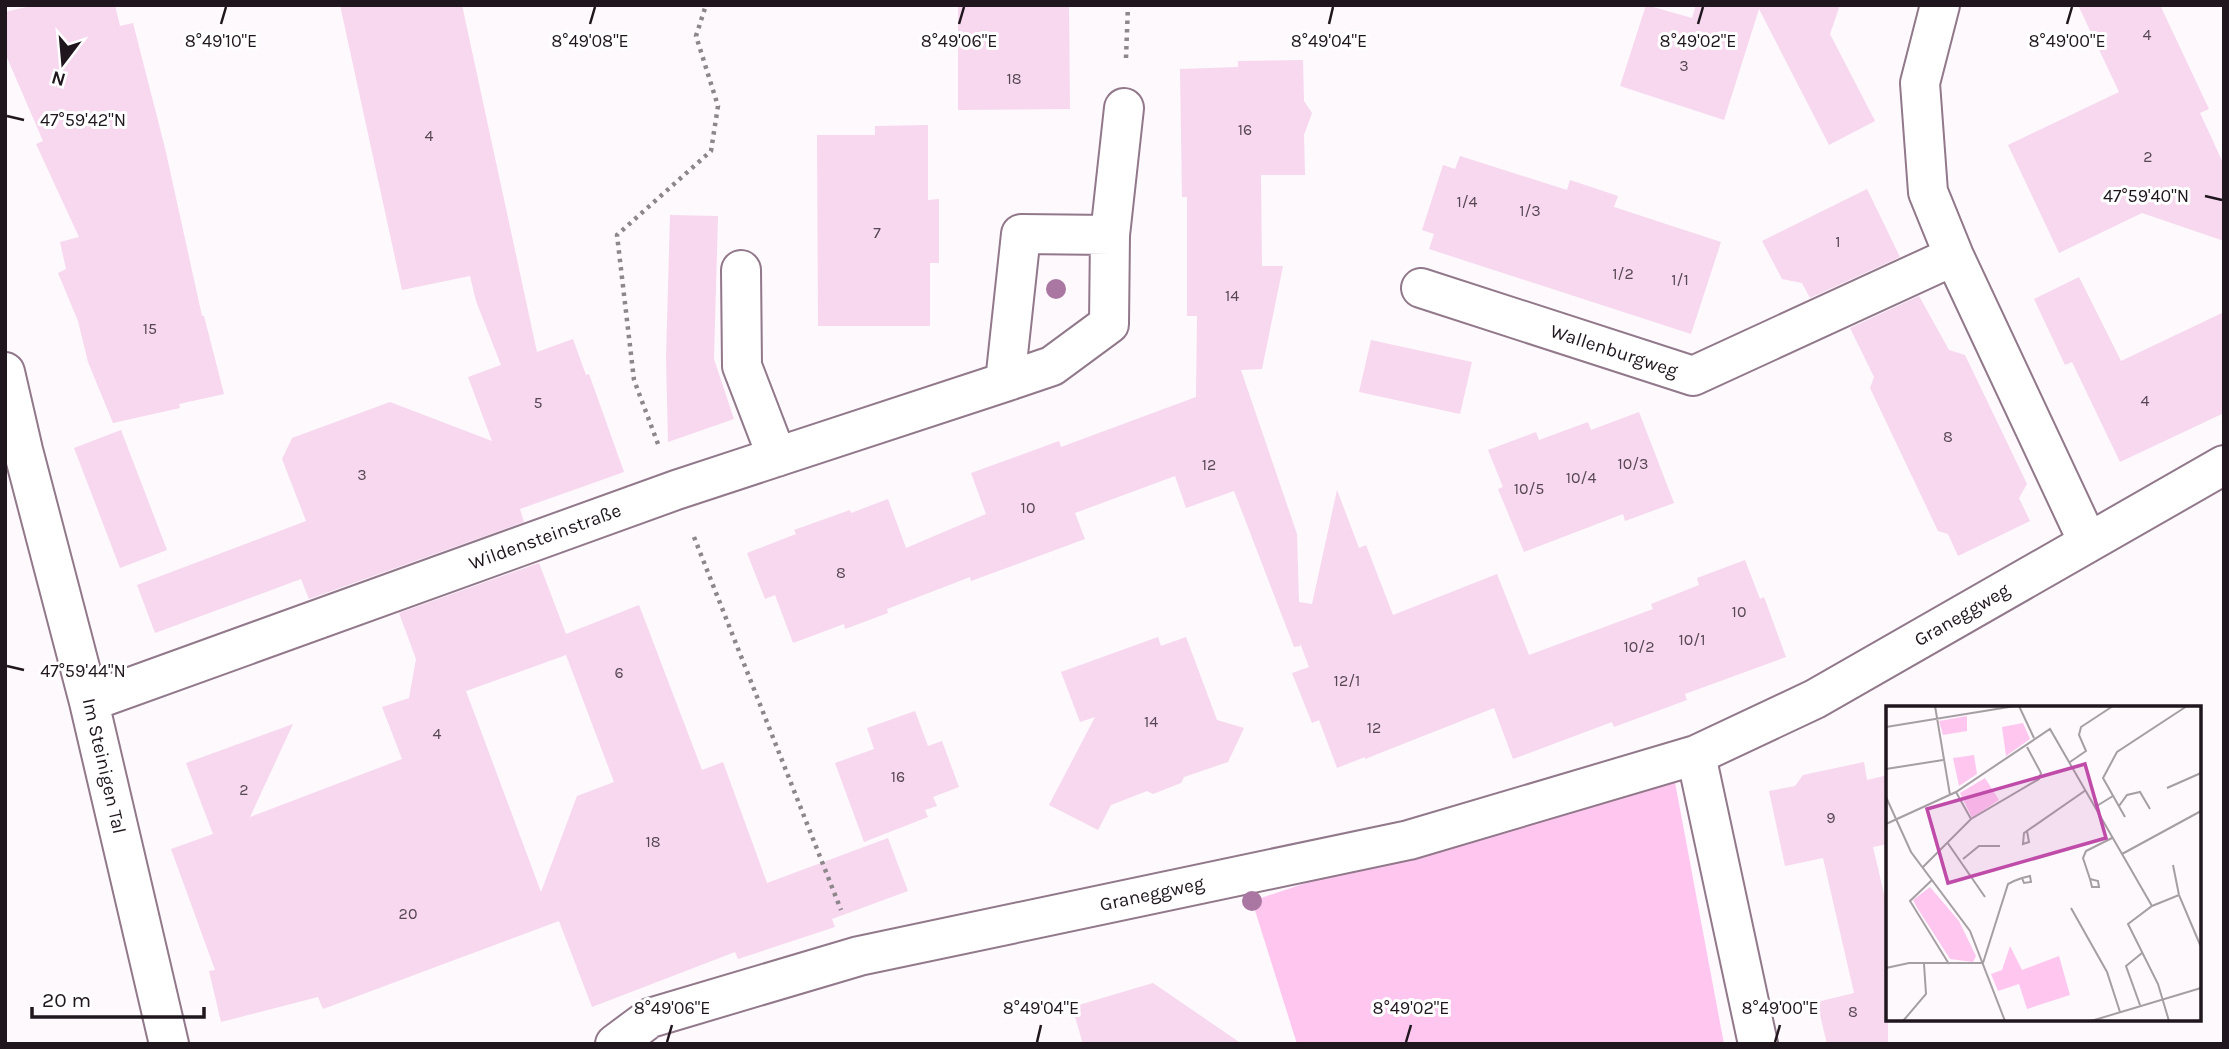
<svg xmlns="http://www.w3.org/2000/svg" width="2229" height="1049" font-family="Karla,sans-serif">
<rect width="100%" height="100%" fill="#fef9fd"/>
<path fill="#ffc7f0" d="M1671,761L1724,1044H1297L1252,901Z"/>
<path fill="#f7d8ef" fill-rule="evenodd" d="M35,5H115L120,26L133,23L165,148L202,316H204L224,394L179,404L180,408L113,423L88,362L78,321L58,273L66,269L60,242L79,237L36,144L43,141L5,53V12Z
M340,5H462L537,352L573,339L586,375L589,374L624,472L520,509L524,522L309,599L301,579L155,633L137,585L306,521L282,459L292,438L390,402L492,441L468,377L501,365L476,301L470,276L402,290Z
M958,5H1069L1070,109L958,110Z
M1646,5L1692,18L1696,5H1840L1830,34L1875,121L1829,145L1759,9L1724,120L1620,86Z
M2078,5H2160L2209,109L2200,113L2224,165V241L2142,213L2059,253L2008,145L2119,92Z
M1303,60L1304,101L1312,113L1304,135L1305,175H1261L1262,266H1283L1262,369L1241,370L1297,534L1299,602L1312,604L1337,490L1359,548L1366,545L1393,615L1497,574L1529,655L1653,609L1651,604L1699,585L1697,578L1745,560L1760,599L1764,597L1786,657L1685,694L1687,700L1614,727L1612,722L1513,759L1494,708L1365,759V757L1337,768L1319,720L1312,723L1292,673L1309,667L1300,643V646L1294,647L1234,491L1186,508L1175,476L1075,513L1085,539L971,581L970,577L887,609L888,613L845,629L844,624L793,643L775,595L765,599L747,553L796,534L794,530L850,510L851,513L888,499L906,548L986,514L971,473L1059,441L1061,447L1196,397L1197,316H1187V197H1182L1180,69L1238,67V61Z
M928,125V200L939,199V263H930V326H818L817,135H875V126Z
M1460,156L1567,190L1570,180L1618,196L1614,207L1721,242L1691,334L1429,249L1434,234L1422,230L1443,165L1455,169Z
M1867,189L1900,257L1810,298L1802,283L1782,279L1762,241Z
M670,215L718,216L714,359L734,419L668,442L666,358Z
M2079,277L2121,361L2224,312V413L2120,462L2072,362L2065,365L2034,299Z
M1919,296L1949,350L1965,355L2027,484L2019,498L2030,521L1958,556L1948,534L1938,531L1870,388L1874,377L1850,328Z
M1371,340L1472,362L1460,414L1359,392Z
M1639,412L1674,503L1625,521L1623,514L1524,552L1498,489L1503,487L1488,450L1536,432L1539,440L1588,422L1591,430Z
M121,430L167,550L120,568L74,448Z
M539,563L566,634L639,605L702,770L723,762L767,883L888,838L908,891L832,919L835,927L738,959L735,952L592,1007L559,921L323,1009L318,997L221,1022L209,971L215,970L171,849L213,834L186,763L293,724L250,817L402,759L382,707L409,698L416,659L399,613ZM566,655L614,782L577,796L541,892L466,691Z
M1158,637L1161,646L1186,637L1217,720L1244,728L1228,762L1184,777L1181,783L1153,794L1147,791L1111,805L1098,830L1049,805L1095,717L1080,722L1061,672Z
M915,711L928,746L942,741L959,787L933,797L937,806L925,810L928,817L864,842L835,763L874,749L867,728Z
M1864,762L1867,780L1888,775V844L1873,847L1888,911V1044H1827L1817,1002L1854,993L1823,858L1785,866L1769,791L1795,786L1803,775Z
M1153,983L1242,1044H1083L1072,1007Z"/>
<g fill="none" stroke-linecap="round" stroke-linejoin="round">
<defs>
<path id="minor" d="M1940,5L1920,83L1928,192L1954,256L2088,542
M1110,235L1124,108
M741,270L742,366L777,457
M1421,288L1693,376L1954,256
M5,372L23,450L89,702L169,1044
M89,702L676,490L1005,382L1052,366L1109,324L1110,235L1021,234L1005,382
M1696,755L1758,1044
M615,1044L650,1018L859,956L1409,840L1696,755L1815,699L2224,465"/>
</defs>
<use href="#minor" stroke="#91788a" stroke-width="42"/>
<path stroke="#8d868b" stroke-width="4.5" stroke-dasharray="3.5 5" stroke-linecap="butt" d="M1126,58L1128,5
M658,444L634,380L617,235L711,151L718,106L696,36L706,5
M694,537L841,910"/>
<use href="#minor" stroke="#fff" stroke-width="38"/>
</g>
<g fill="#a977a1">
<circle cx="1056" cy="289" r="10"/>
<circle cx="1252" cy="901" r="10"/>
</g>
<path fill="none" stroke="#20171e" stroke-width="2.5" d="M221,24L226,7M590,24L595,7M959,24L964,7M1329,24L1333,7M1698,24L1703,7M2067,24L2072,7M7,116L24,120M2205,196L2222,200M7,666L24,670M667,1042L672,1025M1037,1042L1041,1025M1406,1042L1411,1025M1775,1042L1780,1025"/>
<g text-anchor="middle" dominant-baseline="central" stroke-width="6" stroke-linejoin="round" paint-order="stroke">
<g font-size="16" fill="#564752">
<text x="2147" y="34">4</text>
<text x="1684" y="65">3</text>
<text x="1014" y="78">18</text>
<text x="1245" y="129">16</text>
<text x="429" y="135">4</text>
<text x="2148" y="156">2</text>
<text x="1467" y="201">1/4</text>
<text x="1530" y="210">1/3</text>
<text x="877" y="232">7</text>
<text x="1838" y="241">1</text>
<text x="1623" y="273">1/2</text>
<text x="1680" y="279">1/1</text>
<text x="1232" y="295">14</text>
<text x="150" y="328">15</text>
<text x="2145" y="400">4</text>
<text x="538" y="402">5</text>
<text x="1948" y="436">8</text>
<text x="1633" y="463">10/3</text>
<text x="1209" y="464">12</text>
<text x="362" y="474">3</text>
<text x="1581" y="477">10/4</text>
<text x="1529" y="488">10/5</text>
<text x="1028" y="507">10</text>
<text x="841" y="572">8</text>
<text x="1739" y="611">10</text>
<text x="1692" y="639">10/1</text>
<text x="1639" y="646">10/2</text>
<text x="619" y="672">6</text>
<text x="1347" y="680">12/1</text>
<text x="1151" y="721">14</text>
<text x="1374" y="727">12</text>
<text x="437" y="733">4</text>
<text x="898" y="776">16</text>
<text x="244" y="789">2</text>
<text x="1831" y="817">9</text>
<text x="653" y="841">18</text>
<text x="408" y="913">20</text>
<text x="1853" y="1011">8</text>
</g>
<g font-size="19" fill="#20171e" stroke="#fff">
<text transform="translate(1614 351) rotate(18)">Wallenburgweg</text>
<text transform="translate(545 537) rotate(-20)">Wildensteinstraße</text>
<text transform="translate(1962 615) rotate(-30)">Graneggweg</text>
<text transform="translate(104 766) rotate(77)">Im Steinigen Tal</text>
<text transform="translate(1152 894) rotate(-12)">Graneggweg</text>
</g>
</g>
<g transform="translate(1886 706)">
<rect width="315" height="315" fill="#fef9fd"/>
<path d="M81,10V25L57,29L53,15ZM137,17L144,33L120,50L116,21ZM88,49L91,68L73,80L67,52ZM99,72L113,94L86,112L74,87ZM44,181L73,215L90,250L87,256L64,253L30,200L27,194ZM124,240L136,264L173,250L184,289L141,303L133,278L112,285L105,268L116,264Z" fill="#ffc7f0"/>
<path fill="none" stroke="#a59fa4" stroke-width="2" d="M49,0L64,89M133,0L148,32M0,21L129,0M184,56L200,45L193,29L195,21L227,0M0,63L57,54M281,82L315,67M70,86L85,113M0,91L25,146L84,225L119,315M233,100L241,89L254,86L264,103M209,101L227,90M239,111L217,72L231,46L301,0M0,118L70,86L164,23L266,200M141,125L143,136L137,138L138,127L200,84M61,136L99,191M236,148L315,105M77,153L93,140H114M287,159L293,189M37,161L85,113L153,73L155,67L141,41M204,173L212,175L213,181H206L204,173L197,152L200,145L226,132M46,174L24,195L63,258M185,202L221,266L234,306M97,257L122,178L128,175L136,172L144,170L145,176L138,177L136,172M0,262L23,257H97M254,299L240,260L256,247M17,315L40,288L38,258M205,315L315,282M283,315L272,278L242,218L266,200L293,189L315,241"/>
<path fill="#be4ca8" fill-opacity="0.15" stroke="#be4ca8" stroke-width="3.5" d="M199,58L220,132L62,177L41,103Z"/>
<rect width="315" height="315" fill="none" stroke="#20171e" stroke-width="3.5"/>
</g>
<g font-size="18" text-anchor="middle" fill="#20171e" stroke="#fff" stroke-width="6" stroke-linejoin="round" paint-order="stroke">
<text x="221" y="47">8°49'10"E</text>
<text x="590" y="47">8°49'08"E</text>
<text x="959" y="47">8°49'06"E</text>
<text x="1329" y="47">8°49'04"E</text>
<text x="1698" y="47">8°49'02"E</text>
<text x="2067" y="47">8°49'00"E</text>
<text x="83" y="126">47°59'42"N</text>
<text x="2146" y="202">47°59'40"N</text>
<text x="83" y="677">47°59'44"N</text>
<text x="672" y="1014">8°49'06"E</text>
<text x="1041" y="1014">8°49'04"E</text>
<text x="1411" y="1014">8°49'02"E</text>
<text x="1780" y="1014">8°49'00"E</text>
</g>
<rect width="2229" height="1049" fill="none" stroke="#20171e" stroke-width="14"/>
<g transform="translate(63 63) rotate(196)" stroke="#ffffff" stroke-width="5" paint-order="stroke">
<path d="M0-5L12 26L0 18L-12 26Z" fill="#20171e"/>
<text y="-10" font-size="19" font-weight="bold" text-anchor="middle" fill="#20171e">N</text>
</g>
<path d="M32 1007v10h172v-10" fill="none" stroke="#20171e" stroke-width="3.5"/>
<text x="42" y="1007" font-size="21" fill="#20171e" stroke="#ffffff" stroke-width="5" paint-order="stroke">20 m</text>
</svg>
